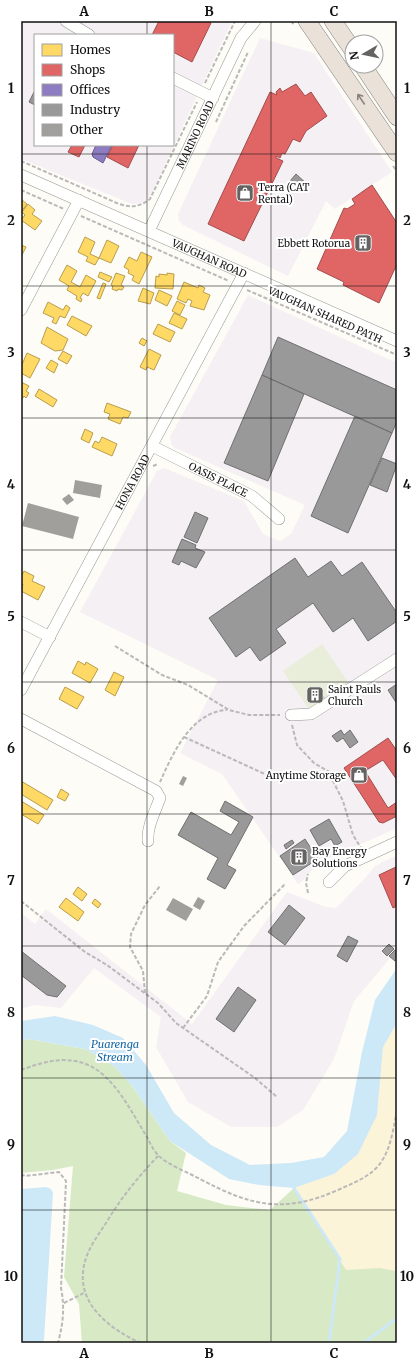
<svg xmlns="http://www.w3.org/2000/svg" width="418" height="1364" font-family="Merriweather,serif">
<rect width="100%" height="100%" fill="#fdfcf7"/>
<path fill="#f5f0f3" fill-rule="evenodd" d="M21,21H232L150,197L141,203L132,204L21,159ZM35,35H173V145H35Z
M260,38L314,53L392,172L335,209L326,201L288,276L183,225L179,221L178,214Z
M248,295L397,363V828L319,863L308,874L306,878L298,884L222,774L180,753L218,680L80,612L157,471L164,468L244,501L263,534L280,541L291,534L305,505L175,448L172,445L170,437Z
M397,855V950L354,1001L334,1059L303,1110L277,1127H231L188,1102L156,1047L161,1017L94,968L61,1008L34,1005L21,1009V913L35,924L46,909L192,1024L287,892L326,907L336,908L365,878L375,866Z"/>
<path fill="#d8eac5" d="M29,1039L85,1049L114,1066L133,1087L170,1141L186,1153L177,1191L226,1205L270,1210L294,1188L340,1259L397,1271V1343H82L79,1304L64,1277L73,1166L53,1170L21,1173V1041Z"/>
<path fill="#fcf4d9" d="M397,1023V1271L380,1268L346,1270L294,1188L334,1174L377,1115L383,1047Z"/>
<path fill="#e9eedb" d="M322,644L350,685L311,712L283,671Z"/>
<path fill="#cde8f7" d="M397,968V1023L383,1047L377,1115L358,1154L334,1174L294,1188L259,1185L229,1179L170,1141L133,1087L114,1066L85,1049L29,1039L21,1041V1021L55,1016L93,1025L123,1038L146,1065L174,1113L211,1145L250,1165L291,1163L324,1157L347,1131L362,1052L375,1000Z
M46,1187L51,1189L53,1193L44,1340L42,1343H21V1189Z"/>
<path fill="#ffd966" stroke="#b89d4c" d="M22,200L27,204L21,212V201Z
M28,204L35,210L32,214L42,221L35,230L21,220L25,215L22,212Z
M85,237L95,242L90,254L99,258L95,265L86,261L88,257L78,252Z
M107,240L119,246L111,263L99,258Z
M21,245L26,247L21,257Z
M141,252L152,257L139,284L132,280L134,276L128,273L129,270L124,267L129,257L137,261Z
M67,265L77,271L71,282L80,287L86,275L96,281L88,296L83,293L80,298L82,299L81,302L76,299L77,296L67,290L69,286L59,280Z
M100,272L112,277L109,282L98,277Z
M116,273L125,276L121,285L124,287L122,290L118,289L117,291L112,289L113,286L111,285Z
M167,273L174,274L173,289L155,288L156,276L159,277V274L167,275Z
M184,282L198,288L199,285L205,288L203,292L210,295L204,310L190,306L192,301L188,299L186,303L177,299Z
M103,283L106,284L100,299L97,298Z
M143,288L154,293L150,304L138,301Z
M159,290L172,296L167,306L155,300Z
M177,301L185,305L180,315L172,311Z
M48,302L63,310L66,305L70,308L65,318L60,316L56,324L52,322L54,318L43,313Z
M174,313L187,319L182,329L169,323Z
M72,316L92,326L86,336L67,325Z
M158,324L175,332L170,342L153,334Z
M47,327L68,339L63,350L55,351L41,343Z
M142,338L147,341L144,346L139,343Z
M149,349L161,355L154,370L147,367L146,370L140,367Z
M63,351L72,356L67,364L58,359Z
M27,353L40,359L30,378L21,373V367Z
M51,360L58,364L54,373L46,368Z
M21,382L29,386L26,391L29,393L26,398L24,396L21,401Z
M39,389L57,400L53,407L35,396Z
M107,403L131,412L128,418L123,417L120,424L108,419L110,414L104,412Z
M85,429L93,433L89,443L81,439Z
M102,437L117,444L112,456L92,447L95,441L99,443Z
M24,571L34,576L32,581L45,587L38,600L21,591L23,584L21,583V577Z
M78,661L85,665L86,662L98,669L90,683L72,673Z
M114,672L124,677L115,696L105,690Z
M65,687L84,697L77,709L59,699Z
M21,781L53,800L47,810L21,794Z
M61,789L69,794L65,801L57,797Z
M21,801L44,815L38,824L21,814Z
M78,887L87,894L82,901L73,894Z
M66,898L84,912L78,921L59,907Z
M95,899L101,904L98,908L92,903Z"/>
<path fill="#e06666" stroke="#a24c4c" d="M159,21H208L211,23L192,62L173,52V35H152Z
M296,84L305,96L311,92L327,116L306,131L300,142L293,139L285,154L282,153L280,158L276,156V158L283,161L244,241L208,224L270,92L277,95L276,92L280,88L282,92Z
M72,145H85L79,157L68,152Z
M113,145H139L128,168L107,157Z
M372,185L397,223V264L379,303L343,285L344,282L317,269L344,208L347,209L355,204L352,199Z
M388,738L397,751V780L383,760L365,771L388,808L397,802V816L383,823L379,822L344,768Z
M396,867L397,906L393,908L379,875Z"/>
<path fill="#8e7cc3" stroke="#685c8e" d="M96,145H112L103,163L93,157L92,154Z"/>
<path fill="#999" stroke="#707070" d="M35,90V105L29,102Z
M296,174L308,185L302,191L290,181Z
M278,337L397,390V421L392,433L262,375Z
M262,375L304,394L268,481L224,463Z
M355,416L392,433L348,533L311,516Z
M382,458L397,464L387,492L370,485Z
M195,512L208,518L197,543L184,537Z
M182,539L196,545L195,548L205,552L196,568L181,561L179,565L172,562Z
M295,558L308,577L331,561L342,576L362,562L397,613V621L368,641L353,618L333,632L313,603L276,629L286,643L260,661L250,647L236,657L209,618Z
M397,684V704L388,690Z
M317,687L324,698L316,703L312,697L310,698L307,694Z
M341,730L344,735L350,730L358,742L350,748L343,738L337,742L332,736Z
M225,801L253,817L227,865L236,870L225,889L207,879L218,858L178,835L191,812L231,835L239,822L220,811Z
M329,819L342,842L335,846L331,839L319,846L310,830Z
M305,839L318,859L293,875L280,856Z
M292,840L294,843L286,849L284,845Z
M289,905L305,918L285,945L268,932Z
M348,936L358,941L347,962L337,956Z
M389,944L394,949L387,956L382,951Z
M395,950L397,951V959L395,961L389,956Z
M21,951L66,986L57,997L47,995L21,975Z
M238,987L256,1000L234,1032L216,1019Z"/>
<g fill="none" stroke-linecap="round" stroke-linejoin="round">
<path stroke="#cde8f7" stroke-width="3" d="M292,1185L340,1259L329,1343
M364,1343L397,1318"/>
</g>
<path fill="#a19f9c" d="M75,480L102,485L100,498L73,493Z
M69,494L74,500L67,505L62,499Z
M28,503L79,517L73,539L22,526Z
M183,776L187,778L183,786L179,784Z
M198,897L205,901L200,910L193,906Z
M173,898L193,909L186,921L166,910Z"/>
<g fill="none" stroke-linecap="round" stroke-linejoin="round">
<defs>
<g id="minor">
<path d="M66,21L89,35"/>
<path d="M173,78L213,98"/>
<path id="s1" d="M21,175L397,341"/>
<path id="s2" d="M149,231L241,38L255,21"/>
<path d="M21,310L79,200"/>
<path id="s3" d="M152,446L252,496L279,519"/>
<path d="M21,622L50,637"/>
<path id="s4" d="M21,690L244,273"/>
<path d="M291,715L311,714L397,659"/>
<path d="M21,719L156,791L160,798C155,812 147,826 148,841"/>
<path d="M329,882L345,866L397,842"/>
</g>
<path id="highway" d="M307,21L397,153
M333,21L352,49
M363,66L397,117"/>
</defs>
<use href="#minor" stroke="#979795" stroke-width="12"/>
<use href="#highway" stroke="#858482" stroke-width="18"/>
<path stroke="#b9b9b8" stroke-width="2" stroke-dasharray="4 2" stroke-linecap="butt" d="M291,21L294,25
M205,83L235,21
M216,122L248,52
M21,161L119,204C132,208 139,207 150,199L197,102
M393,166L397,171
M21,190L64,209
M81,216L229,281
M247,290L397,355
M153,466L158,464
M115,646L162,675L188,685L229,710L249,715H280
M292,725L297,745L314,763L328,771L343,801L353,835L361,848
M184,737L267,775L297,778L316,776L332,780
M160,782C173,753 191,712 227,710
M308,893L306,883L308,874
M21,901L85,952L107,965L158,1003L176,1023L255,1078L277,1097
M145,993L143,971L130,947L131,934L145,905L160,886
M183,1028L207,996L218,962L244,926L285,884
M21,1070C45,1061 70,1054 94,1068C118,1083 132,1113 147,1137C150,1143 153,1150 158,1155C166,1164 189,1173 200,1179C251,1206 283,1214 338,1190C353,1183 368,1178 379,1165C391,1150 393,1129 397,1111
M21,1174L25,1176L59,1172L66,1181L61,1288C65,1308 63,1324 58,1343
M64,1303L84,1293
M141,1343C113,1331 80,1307 83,1273C84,1254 96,1238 106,1223C121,1198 138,1177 158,1156"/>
<use href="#minor" stroke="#fffffe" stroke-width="11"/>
<use href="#highway" stroke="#eae1d8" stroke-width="17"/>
</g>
<defs><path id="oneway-shaft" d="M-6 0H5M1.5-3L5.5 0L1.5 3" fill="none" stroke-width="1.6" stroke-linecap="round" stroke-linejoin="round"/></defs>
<use stroke="#88837e" href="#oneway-shaft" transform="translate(361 99) rotate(-124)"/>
<path fill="none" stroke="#111" stroke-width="1" stroke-opacity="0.55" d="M147,21V35M271,21V1343M147,145V1343M21,154H397M21,286H397M21,418H397M21,550H397M21,682H397M21,814H397M21,946H397M21,1078H397M21,1210H397"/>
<defs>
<symbol id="shop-square" viewBox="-11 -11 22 22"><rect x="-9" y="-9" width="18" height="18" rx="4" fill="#646362" stroke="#fff"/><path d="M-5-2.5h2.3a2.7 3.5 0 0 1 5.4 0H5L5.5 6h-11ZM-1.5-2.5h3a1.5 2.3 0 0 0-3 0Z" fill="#fff"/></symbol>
<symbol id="building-square" viewBox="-11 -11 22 22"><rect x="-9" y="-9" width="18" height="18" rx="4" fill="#646362" stroke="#fff"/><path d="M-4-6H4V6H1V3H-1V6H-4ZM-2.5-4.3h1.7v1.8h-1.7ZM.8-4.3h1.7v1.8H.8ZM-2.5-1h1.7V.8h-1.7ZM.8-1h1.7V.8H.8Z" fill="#fff"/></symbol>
</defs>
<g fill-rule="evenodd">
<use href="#shop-square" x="235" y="183" width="20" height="20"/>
<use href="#building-square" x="353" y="233" width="20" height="20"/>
<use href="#building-square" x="305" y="685" width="20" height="20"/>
<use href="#shop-square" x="349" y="765" width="20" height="20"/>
<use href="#building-square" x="289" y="847" width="20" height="20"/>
</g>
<g text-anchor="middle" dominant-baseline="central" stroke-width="4" stroke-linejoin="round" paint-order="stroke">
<g font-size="10" fill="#111" stroke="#fff">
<text stroke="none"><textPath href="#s2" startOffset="107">MARINO ROAD</textPath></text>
<text stroke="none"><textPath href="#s1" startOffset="206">VAUGHAN ROAD</textPath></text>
<text transform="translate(325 315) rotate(24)">VAUGHAN SHARED PATH</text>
<text stroke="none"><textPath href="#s3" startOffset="74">OASIS PLACE</textPath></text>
<text stroke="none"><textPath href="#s4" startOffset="236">HONA ROAD</textPath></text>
</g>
<g font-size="10" fill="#111" stroke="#fff" text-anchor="start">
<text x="258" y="187">Terra (CAT<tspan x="258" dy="12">Rental)</tspan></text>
<text x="350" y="243" text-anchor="end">Ebbett Rotorua</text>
<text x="328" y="689">Saint Pauls<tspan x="328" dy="12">Church</tspan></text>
<text x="346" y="775" text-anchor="end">Anytime Storage</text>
<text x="312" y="851">Bay Energy<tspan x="312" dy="12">Solutions</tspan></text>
</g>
<g font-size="11" font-style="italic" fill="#1768a6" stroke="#fff">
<text x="115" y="1044">Puarenga<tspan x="115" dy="13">Stream</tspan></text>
</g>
</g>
<rect width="418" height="1364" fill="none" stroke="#ffffff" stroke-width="44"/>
<rect x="34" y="34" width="140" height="112" fill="#ffffff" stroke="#a0a0a0"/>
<rect x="42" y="44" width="20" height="12" fill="#ffd966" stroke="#a0a0a0"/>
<text x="70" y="54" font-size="12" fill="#111111">Homes</text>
<rect x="42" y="64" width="20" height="12" fill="#e06666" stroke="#a0a0a0"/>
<text x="70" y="74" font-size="12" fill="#111111">Shops</text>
<rect x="42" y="84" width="20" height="12" fill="#8e7cc3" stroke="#a0a0a0"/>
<text x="70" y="94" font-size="12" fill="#111111">Offices</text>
<rect x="42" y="104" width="20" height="12" fill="#999999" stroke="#a0a0a0"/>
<text x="70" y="114" font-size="12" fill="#111111">Industry</text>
<rect x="42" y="124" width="20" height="12" fill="#a19f9c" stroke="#a0a0a0"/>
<text x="70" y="134" font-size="12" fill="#111111">Other</text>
<g transform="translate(364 54) rotate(261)"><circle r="19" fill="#ffffff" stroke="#a0a0a0"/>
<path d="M0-3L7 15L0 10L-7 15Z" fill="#646362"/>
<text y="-6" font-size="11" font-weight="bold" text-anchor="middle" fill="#111111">N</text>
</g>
<rect x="22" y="22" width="374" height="1320" fill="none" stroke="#111" stroke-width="1.5"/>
<g font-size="13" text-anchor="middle" font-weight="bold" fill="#111">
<text x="84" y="16">A</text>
<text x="209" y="16">B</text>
<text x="334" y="16">C</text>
<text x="11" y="93">1</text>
<text x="407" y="93">1</text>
<text x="11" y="225">2</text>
<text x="407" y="225">2</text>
<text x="11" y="357">3</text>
<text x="407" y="357">3</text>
<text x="11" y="489">4</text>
<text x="407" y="489">4</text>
<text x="11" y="621">5</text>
<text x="407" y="621">5</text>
<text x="11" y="753">6</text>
<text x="407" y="753">6</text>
<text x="11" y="885">7</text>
<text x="407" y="885">7</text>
<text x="11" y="1017">8</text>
<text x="407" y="1017">8</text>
<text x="11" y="1149">9</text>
<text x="407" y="1149">9</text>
<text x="11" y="1281">10</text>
<text x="407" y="1281">10</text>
<text x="84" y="1358">A</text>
<text x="209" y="1358">B</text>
<text x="334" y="1358">C</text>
</g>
</svg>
